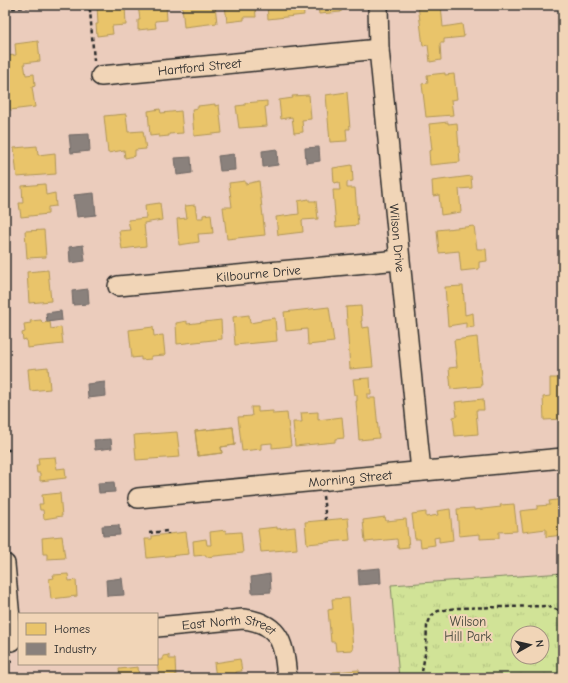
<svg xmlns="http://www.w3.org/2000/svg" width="568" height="683" font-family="'Comic Neue',sans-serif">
<defs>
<pattern id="park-tufts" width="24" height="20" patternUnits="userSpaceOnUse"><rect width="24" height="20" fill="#d1e397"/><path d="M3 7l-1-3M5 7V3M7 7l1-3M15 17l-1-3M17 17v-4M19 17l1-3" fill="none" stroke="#b4c382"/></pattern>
</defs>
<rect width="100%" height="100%" fill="#ebccbc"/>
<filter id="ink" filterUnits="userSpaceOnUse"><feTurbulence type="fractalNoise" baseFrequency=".025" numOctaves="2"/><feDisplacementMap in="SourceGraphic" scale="8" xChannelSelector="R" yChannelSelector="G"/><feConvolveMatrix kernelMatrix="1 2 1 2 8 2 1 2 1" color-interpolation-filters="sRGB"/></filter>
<g filter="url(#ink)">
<path fill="url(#park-tufts)" stroke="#7e8761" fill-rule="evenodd" d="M563,573V678H399L391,585ZM518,633H542V657H518Z"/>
<path fill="#e9c46a" stroke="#b09657" d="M97,5H125L126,25L112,26L113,34L97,36L96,24H98Z
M138,5H166L167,20L155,21L156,28L138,30V20H140Z
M182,5H215L217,23L184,27Z
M225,5H255L256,17H244V20L227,22Z
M267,5H303L304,15L268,19Z
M318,5H341V12L319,14Z
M418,5H441L443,27L462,24L464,37L444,39V43H440L441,60L430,62L428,45L423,46Z
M38,41L40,61L24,63L26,75L34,74L35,86L32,87L35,107L10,110L8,90H5V56L16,55L15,44Z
M560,49H563V65H560Z
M445,73V75L454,74L457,99L451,100L453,115L426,117L422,84L428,83L427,75Z
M347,92L350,129H346L347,141L330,142L326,95Z
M309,95L311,119L302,120L303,132L294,133L292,117L281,119L279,100L293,98L292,96Z
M267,101V106L265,107L267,126L239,128L236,106L245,105V103Z
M215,104V106L219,105L222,133L194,136L192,109L198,108V106Z
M160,109L161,113L181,111L183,133L169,134V136L159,137V135L150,136L148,111Z
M126,114L128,132L143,131L146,149L135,150V156L125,158L124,150L108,153L104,116Z
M448,122V124L457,123L460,162L430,165L429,151L432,150L429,124Z
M37,146L38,155L55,153L56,174L17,177L14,148Z
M352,165L353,181L347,182V188H355L358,225L336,227L333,190H340L339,182L334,183L333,168Z
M471,176L472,188L459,189L461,212L441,215L439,195L433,196L432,181Z
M245,181V184L259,181L265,235L227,239L223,207H232L229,183Z
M45,184L46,195L55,193L56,206L48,207V214L21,217L19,203H23L22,186Z
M309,199V201H316L318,219L302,220L303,232L278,235L276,217L299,214L298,201Z
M160,203L162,220L144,223L146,246L122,249L119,231L130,230L128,220L146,218L145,205Z
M195,205L197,218H203V215L211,214L213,233L198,234L199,242L179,245L177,219L187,218L185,206Z
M474,226L477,249H486L487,261L479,262V269L461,271L459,251L439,253L437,230Z
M44,230L46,257L27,258L25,231Z
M48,270L51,301L29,303L27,272Z
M463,286L465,315L473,313L474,327L466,328V323L448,326L445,287Z
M361,306L362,321H361L362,328L369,327L373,367L350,369L346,307Z
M329,307L334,342L308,345L307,329L286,331L284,312Z
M249,315L250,323L261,321V320L275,318L277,341L235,345L233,317Z
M41,320L42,323L50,322L51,329L61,327L63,344L27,348L26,339L23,340L22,333L25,332L24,324L31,323L30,321Z
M221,320L222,339L177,344L176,323L187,321V324Z
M153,327L154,336L163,335L165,355L151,356V359L141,360V357L132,358L129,330Z
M477,337L482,386L451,389L449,368L457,367L454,340Z
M48,367L50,389L30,391L28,369Z
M370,378L371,394H367V398H375L379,438L359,440L356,401H357V395H355L353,379Z
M550,378H563V419L544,420L543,397L550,396Z
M483,399L484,410H476L478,434L455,436L453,417L457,416L455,402Z
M251,407H258V412L273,411V414L287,413L291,446L272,448V443L261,444V449L242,451L238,417L252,416Z
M318,412V420L342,417L344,438L335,439V442L295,446L293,422H302L301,413Z
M233,427L235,445L221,447L222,453L198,456L195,431Z
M233,427L235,445L221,447L222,453L198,456L195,431Z
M177,432L180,457L136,460L134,435Z
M55,457L57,469L65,468L66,478L40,481V473H37L36,465H39L38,458Z
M60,493L62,516L44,519L43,510H40L39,504H43L42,495Z
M563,499V535L546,537V529L523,532L520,511L537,509V506L550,505L549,501Z
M514,504L517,531L499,532V538L480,539V534L459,536L457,509L474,508V510L501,507L500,505Z
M450,509L453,540L439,542V537L434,538L435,545L421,547L420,539H415L412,514L426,512V517L438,515L437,511Z
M385,517L386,521L406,519L409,547L398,548L397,539L365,542L363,520Z
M348,518L350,540L307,544L305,522Z
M277,527V529L295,527L297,549L261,552L258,529Z
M226,530V533L241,532L243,553L206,557V555L194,556L193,541L206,539L207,545H211L210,532Z
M186,532L189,554L147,558L145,539H152V536Z
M62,536L65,558L47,559V554H43L42,538Z
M68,574L69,581L76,580L77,596L51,599L49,579L54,578L53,575Z
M349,598L353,650L336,651L335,642H331L328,610L333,609L332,599Z
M169,655V659H175L176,678H159L157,660H163V656Z
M240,659L242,671L236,672L237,678H216L214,663Z
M138,667L139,678H120L119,669Z
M359,670V678H333V672Z
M68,673L69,678H71H55V675Z"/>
<path fill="#8a817c" stroke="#6e6764" d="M89,134L90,151L71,153L69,135Z
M319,147L320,161L306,163L305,148Z
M277,149L278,165L263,167L262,151Z
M234,154L235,170L220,171L218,156Z
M191,157L192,173L177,175L175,158Z
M94,193L96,215L77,217L74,195Z
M83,245L85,261L70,263L69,247Z
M88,289L89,304L73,305L72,291Z
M61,311L62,320L47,322L46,313Z
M105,382L106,396L88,398L87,384Z
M111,439L112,448L95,450L94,440Z
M114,482L115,492L99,493L98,483Z
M119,525L120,535L103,536L102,526Z
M380,568L381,583L359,585L358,570Z
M270,574L271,592L252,593L251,577Z
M122,578L124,595L107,596L106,580Z"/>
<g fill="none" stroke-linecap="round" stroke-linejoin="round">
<defs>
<g id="minor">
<path id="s1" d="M378,5L379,49L421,471"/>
<path id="s2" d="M101,76L379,49"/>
<path id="s3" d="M118,286L399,260"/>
<path id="s4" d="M138,498L563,458"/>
<path d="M5,564L12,641"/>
<path id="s5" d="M157,627L243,619C282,623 284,646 287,678"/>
</g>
</defs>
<use href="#minor" stroke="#2b2b2b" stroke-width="22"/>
<path stroke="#2b2b2b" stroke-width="2.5" stroke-dasharray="4 3" stroke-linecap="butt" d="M83,5L90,10L94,61
M5,9L48,5
M6,450H10
M323,496L326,520
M149,533L168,531V534
M10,659L12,663
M421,678L426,648L427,626L431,616L438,611L457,608L547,606L563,612"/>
<use href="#minor" stroke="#f1d5b7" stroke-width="19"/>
</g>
</g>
<g text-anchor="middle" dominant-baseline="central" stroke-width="4" stroke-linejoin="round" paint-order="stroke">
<g font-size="13" fill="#2b2b2b" stroke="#f1d5b7">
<text stroke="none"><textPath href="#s2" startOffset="99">Hartford Street</textPath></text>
<text stroke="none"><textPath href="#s1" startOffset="234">Wilson Drive</textPath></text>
<text stroke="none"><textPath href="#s3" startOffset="141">Kilbourne Drive</textPath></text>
<text stroke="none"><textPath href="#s4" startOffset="213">Morning Street</textPath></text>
<text stroke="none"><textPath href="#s5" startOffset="73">East North Street</textPath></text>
</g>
<g font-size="13" fill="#44473b" stroke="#f1d5b7">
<text x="468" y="621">Wilson<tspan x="468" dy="15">Hill Park</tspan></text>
</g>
</g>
<rect width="568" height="683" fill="none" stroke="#f1d5b7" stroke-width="20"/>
<rect x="10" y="10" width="548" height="663" fill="none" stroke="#2b2b2b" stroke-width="1.5" filter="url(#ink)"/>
<rect x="18" y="613" width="140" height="52" fill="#f1d5b7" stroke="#a2917f"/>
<rect x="26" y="623" width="20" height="12" fill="#e9c46a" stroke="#a2917f"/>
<text x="54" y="633" font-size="12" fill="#2b2b2b">Homes</text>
<rect x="26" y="643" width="20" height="12" fill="#8a817c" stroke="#a2917f"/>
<text x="54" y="653" font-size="12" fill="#2b2b2b">Industry</text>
<g transform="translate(530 645) rotate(82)"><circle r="19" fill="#f1d5b7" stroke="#a2917f"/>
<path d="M0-3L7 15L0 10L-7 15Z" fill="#2b2b2b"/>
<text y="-6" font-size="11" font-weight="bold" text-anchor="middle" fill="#2b2b2b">N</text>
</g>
</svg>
